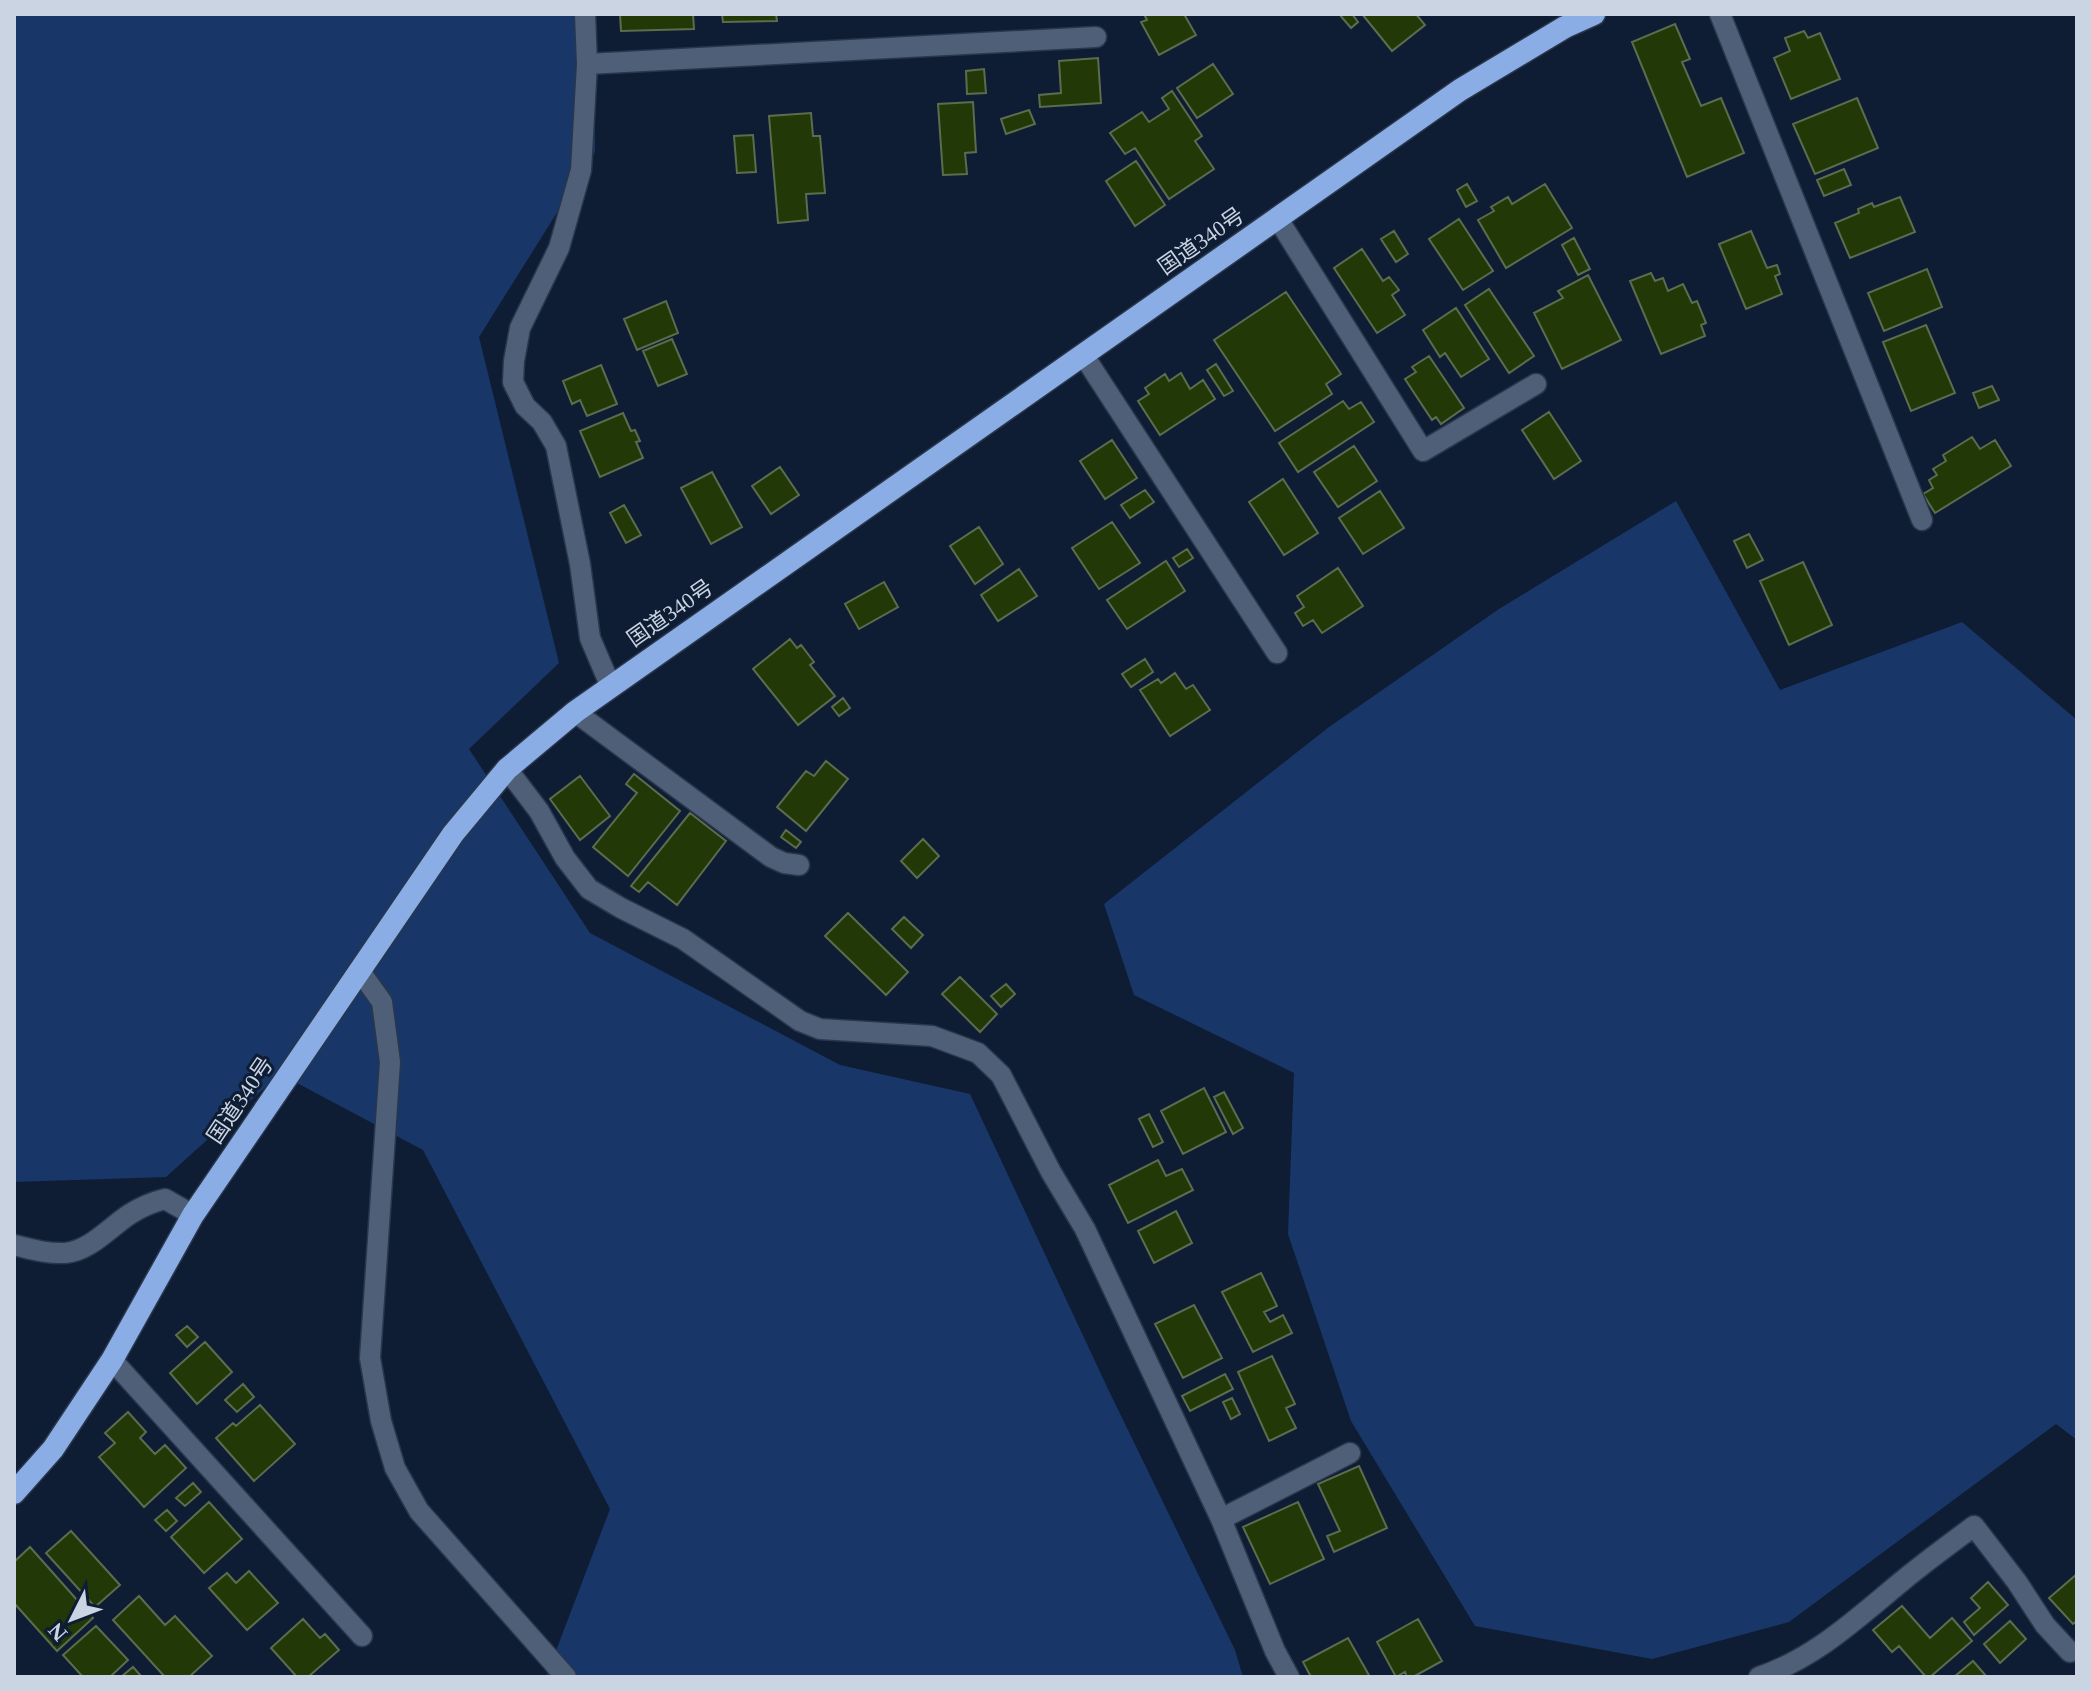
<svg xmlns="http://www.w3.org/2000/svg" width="2091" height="1691" font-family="'Times New Roman','Noto Sans JP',serif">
<rect width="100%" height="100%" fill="#0f1d34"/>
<path fill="#183768" d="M14,14H594L595,152L479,337L559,663L469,749L590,933L840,1065L970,1094L1108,1389L1235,1650L1243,1677H546L610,1509L423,1150L280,1074L166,1177L14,1182Z
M1676,501L1780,690L1962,622L2077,720V1440L2056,1424L1789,1622L1652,1659L1475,1626L1351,1421L1288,1234L1294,1073L1134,995L1104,904L1329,727L1499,609Z"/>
<path fill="#223807" stroke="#5c6c4f" stroke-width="2" d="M620,14H693L694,29L621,31Z
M722,14H776L777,21L723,22Z
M1144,14H1184L1196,35L1159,55L1141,22L1147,20Z
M1339,14H1352L1358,22L1351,28Z
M1362,14H1416L1425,25L1392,51Z
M1675,24L1690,59L1682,62L1701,106L1721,98L1744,153L1687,177L1632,42Z
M1804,31L1808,38L1820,33L1840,79L1791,99L1774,58L1790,51L1785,38Z
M1098,58L1101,103L1040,107L1039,95L1061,93L1059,61Z
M1213,64L1233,94L1197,118L1177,88Z
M984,69L986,93L967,94L966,71Z
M1172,91L1202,136L1195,141L1214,169L1169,199L1135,148L1125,154L1110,133L1142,112L1149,122L1169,109L1162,98Z
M1857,98L1878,148L1815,174L1793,124Z
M973,102L976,152L965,153L967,174L943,175L938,104Z
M1029,110L1035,124L1006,134L1001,119Z
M811,113L813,136H820L825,193L806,194L808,220L778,223L769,116Z
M753,135L756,172L737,173L734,136Z
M1136,161L1165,205L1135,226L1106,181Z
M1844,169L1851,185L1824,196L1817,180Z
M1467,184L1477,201L1466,207L1457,190Z
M1545,184L1572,228L1506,268L1478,220L1494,211L1491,207L1508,197L1512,204Z
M1900,197L1915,232L1850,258L1835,223L1859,213L1858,209L1872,203L1874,207Z
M1459,219L1493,271L1463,290L1429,239Z
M1394,231L1408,254L1396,262L1381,239Z
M1751,231L1767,268L1777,265L1780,274L1775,276L1782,294L1746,309L1719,244Z
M1574,238L1590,269L1578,275L1562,245Z
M1362,249L1383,281L1389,277L1399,290L1392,295L1405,315L1377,333L1334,268Z
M1927,269L1942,307L1884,331L1868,293Z
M1651,273L1655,281L1663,278L1668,291L1683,284L1692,303L1697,301L1706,323L1701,325L1705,336L1661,354L1630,281Z
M1588,275L1621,340L1562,369L1534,313L1563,298L1558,291Z
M1489,289L1534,356L1509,373L1465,305Z
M1286,292L1341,374L1326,384L1332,394L1275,431L1214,340Z
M666,301L678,333L637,350L624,319Z
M1456,308L1489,359L1461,377L1445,353L1440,357L1423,330Z
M1926,325L1955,393L1911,411L1883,342Z
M672,339L687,374L658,386L643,351Z
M1429,356L1464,408L1441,424L1436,417L1432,420L1405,379L1416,372L1412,367Z
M1216,364L1233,391L1224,396L1207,370Z
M601,365L617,404L587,416L580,400L572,404L563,381Z
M1181,373L1190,389L1203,380L1215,399L1160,435L1138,401L1149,394L1145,388L1165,374L1169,381Z
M1992,386L1999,400L1979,408L1973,393Z
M1343,401L1349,409L1361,402L1374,422L1298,472L1279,443Z
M1549,412L1581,461L1554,479L1522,430Z
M623,413L631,431L635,430L640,441L636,442L643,458L600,477L580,431Z
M1972,437L1980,449L1995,440L2011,466L1935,513L1923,494L1933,488L1929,480L1937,475L1933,469L1946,461L1943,455Z
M1112,440L1137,478L1105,499L1080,461Z
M1354,446L1377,481L1338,507L1314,472Z
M780,467L799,495L771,514L752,486Z
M712,472L742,527L711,544L681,488Z
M1283,479L1318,533L1284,555L1249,502Z
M1145,490L1154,502L1130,518L1121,505Z
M1380,491L1404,528L1363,554L1339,518Z
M624,505L641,535L626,543L610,513Z
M1112,522L1140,563L1099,589L1072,548Z
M979,527L1003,564L975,584L950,546Z
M1749,534L1763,560L1747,568L1734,541Z
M1187,549L1193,558L1179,567L1173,558Z
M1166,561L1185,591L1127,629L1107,600Z
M1803,562L1832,625L1789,645L1760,581Z
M1338,568L1363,606L1322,633L1313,620L1303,626L1295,613L1304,607L1297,596Z
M1019,569L1037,596L998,621L981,595Z
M884,582L898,607L859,629L845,604Z
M790,639L797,648L801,645L814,662L810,665L835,696L798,725L753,669Z
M1145,659L1153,672L1131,687L1122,674Z
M1175,673L1186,689L1193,685L1210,710L1170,736L1140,690L1158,679L1161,683Z
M843,698L850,708L839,716L832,707Z
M826,761L848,779L806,831L777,807L806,771L814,776Z
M634,774L680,811L628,876L593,847L637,793L626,784Z
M580,776L610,816L580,840L550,799Z
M690,813L726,841L677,905L648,882L639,892L631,886Z
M786,830L801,842L796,848L781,837Z
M923,839L939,856L917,878L901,861Z
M848,913L908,972L886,995L825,936Z
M904,917L923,935L911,948L892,929Z
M960,977L997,1014L980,1032L942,994Z
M1006,984L1015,994L1001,1007L991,996Z
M1204,1088L1226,1132L1183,1154L1161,1111Z
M1224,1092L1243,1128L1233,1134L1214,1097Z
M1149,1114L1163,1142L1153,1147L1139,1119Z
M1158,1160L1166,1176L1182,1169L1193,1190L1128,1223L1109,1185Z
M1176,1211L1192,1243L1154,1263L1138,1231Z
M1261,1273L1277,1306L1264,1312L1270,1322L1283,1315L1292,1333L1253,1352L1222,1292Z
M1194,1305L1222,1358L1183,1378L1155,1324Z
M187,1326L198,1337L187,1347L176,1335Z
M205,1342L232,1372L197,1404L170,1373Z
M1272,1356L1295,1404L1286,1408L1296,1428L1269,1441L1238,1372Z
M1225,1374L1233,1389L1190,1411L1182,1396Z
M243,1384L254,1397L237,1412L225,1400Z
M1232,1398L1240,1414L1231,1419L1223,1402Z
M260,1405L295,1444L254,1481L216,1438L233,1423L236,1426Z
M128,1412L146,1432L140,1438L155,1454L165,1445L186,1468L144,1507L99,1457L115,1443L105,1433Z
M1359,1466L1387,1528L1334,1552L1327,1536L1340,1531L1318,1484Z
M193,1483L201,1492L185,1506L176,1498Z
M209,1502L242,1539L204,1573L171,1537Z
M1298,1502L1324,1559L1270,1584L1243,1527Z
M167,1510L177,1521L166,1531L155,1520Z
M71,1531L120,1585L95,1607L46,1553Z
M30,1547L93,1618L57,1651L14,1603V1562Z
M249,1571L278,1603L247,1630L209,1588L227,1573L236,1583Z
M2077,1574V1621L2073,1624L2049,1598Z
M1988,1582L2008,1605L1974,1635L1964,1622L1980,1608L1971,1598Z
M139,1596L165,1625L175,1616L212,1656L189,1677H165L113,1620Z
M1902,1606L1930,1638L1952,1618L1972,1641L1930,1677H1926L1899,1646L1892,1652L1873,1630Z
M303,1619L320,1638L325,1634L339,1650L308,1677H297L271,1648Z
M1418,1619L1442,1661L1413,1677H1407L1405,1672L1396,1677L1377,1642Z
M2010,1621L2026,1639L2000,1663L1984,1644Z
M96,1626L128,1660L110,1677H83L63,1655Z
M1348,1638L1370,1677H1311L1303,1662Z
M1973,1661L1987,1677H1954Z
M133,1667L142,1677H121Z"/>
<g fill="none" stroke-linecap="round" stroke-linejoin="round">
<defs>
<path id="minor" d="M585,14L587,64L581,170L559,248L520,328L514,361L513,382L525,406L542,422L556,446L580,564L590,638L611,687
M1720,14L1922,520
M587,64L1096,37
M1278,219L1423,451L1536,384
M1084,356L1277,653
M575,712L771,857L784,863L799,865
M507,769L539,811L565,858L589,889L621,908L683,939L800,1021L820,1029L932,1036L978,1053L1001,1075L1051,1172L1085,1229L1221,1519L1275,1651L1289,1677
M359,970L382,1002L390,1062L370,1358L381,1421L395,1468L419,1511L566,1677
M14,1245C31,1249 47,1254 65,1253C90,1251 110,1227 130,1214C141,1207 153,1202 165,1199L193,1215
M112,1360L362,1636
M1221,1519L1350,1453
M1759,1677C1815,1658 1856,1619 1901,1582C1925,1562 1950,1544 1974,1526L2017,1582L2045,1625L2070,1652"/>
<path id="trunk" d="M14,1493L53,1449L112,1360L193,1215L453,834L507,769L575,712L1460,90L1565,27L1594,14"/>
</defs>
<use href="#minor" stroke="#29374c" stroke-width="23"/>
<use href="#trunk" stroke="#29374c" stroke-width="25"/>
<use href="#minor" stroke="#4f5f77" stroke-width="20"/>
<use href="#trunk" stroke="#8aade6" stroke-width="22"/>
</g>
<g text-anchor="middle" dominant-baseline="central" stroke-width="6" stroke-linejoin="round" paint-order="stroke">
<g font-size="22" fill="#cad4e3" stroke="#0f1d34">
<text transform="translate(1201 241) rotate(-35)">国道340号</text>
<text transform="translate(670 613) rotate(-35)">国道340号</text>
<text transform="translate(240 1100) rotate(-56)">国道340号</text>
</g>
</g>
<rect width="2091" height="1691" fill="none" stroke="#cad4e3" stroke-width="32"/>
<g transform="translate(72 1619) rotate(228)" stroke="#0f1d34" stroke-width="6" paint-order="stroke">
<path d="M0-6L14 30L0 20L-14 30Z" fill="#cad4e3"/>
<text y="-12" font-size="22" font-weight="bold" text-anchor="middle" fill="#cad4e3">N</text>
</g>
</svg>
